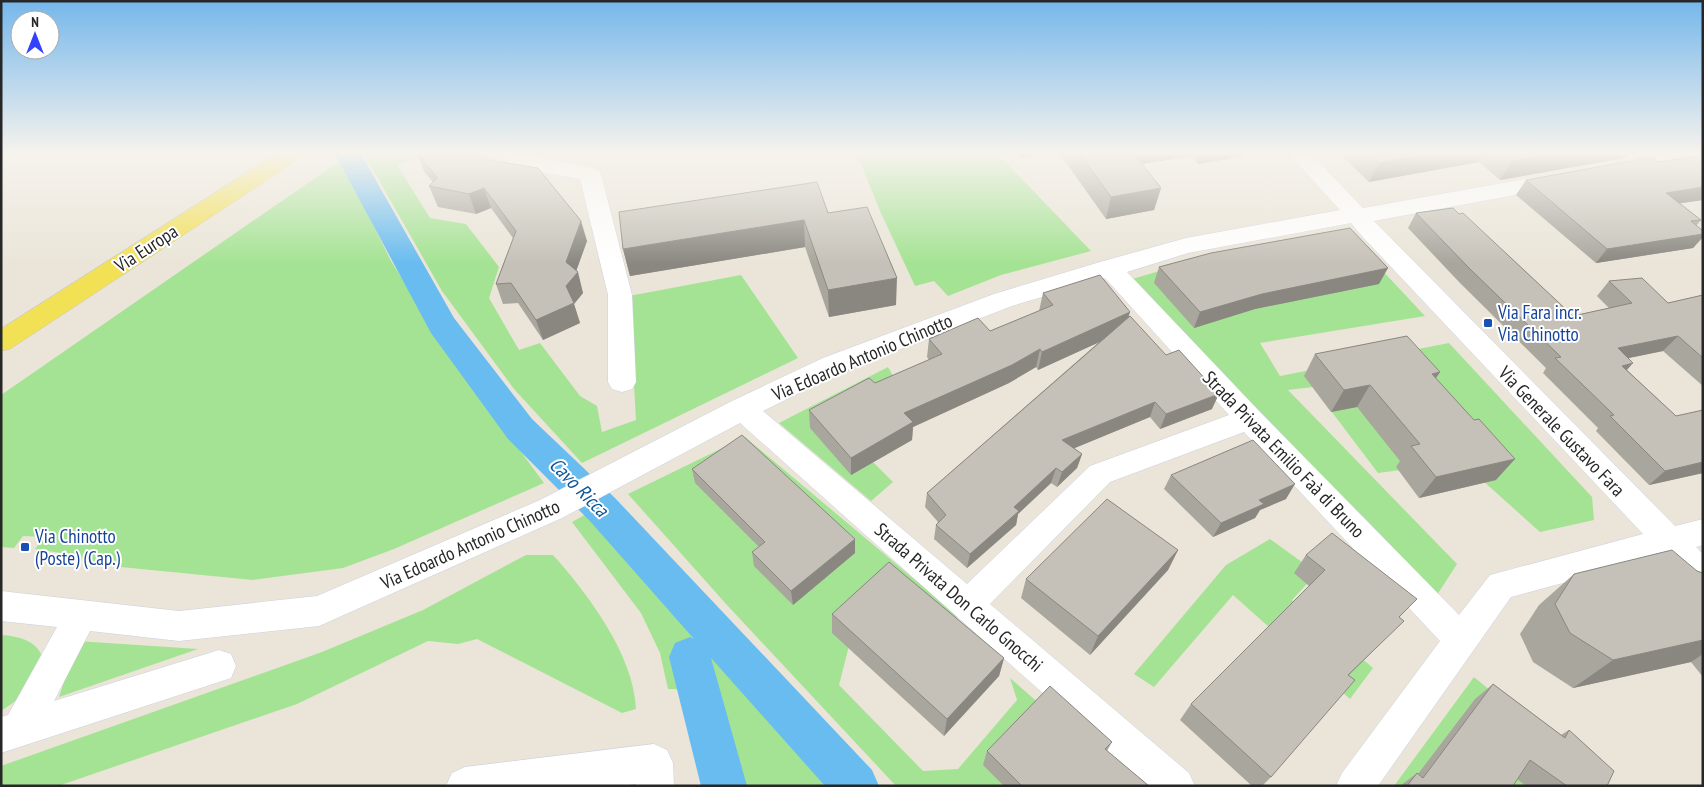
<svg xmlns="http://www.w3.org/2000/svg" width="1704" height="787" font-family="'PT Sans Narrow',sans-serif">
<rect width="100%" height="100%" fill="#eae5d8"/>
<path fill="#a4e393" d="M364,154H431L397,165L430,218L466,224L499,267L489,298L519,350L540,343L580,396L597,406L602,432L636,420L629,296L741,275L798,358L582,463L514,389L442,291Z
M857,154H998L1091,251L1001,275L948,296L934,281L915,286L880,211Z
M341,160L391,261L450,356L544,483L394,549L343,568L253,580L90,564L61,553L35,549L44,537L23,536L14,548L1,547V395Z
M1348,234L1425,316L1260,343L1280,376L1449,343L1592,497L1594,520L1540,532L1462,462L1378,473L1313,387L1288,390L1457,564L1437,595L1129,280L1207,257Z
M888,367L909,404L853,442L893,482L871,501L779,423Z
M745,437L958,616L950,628L852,634L839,685L923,771L958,769L1017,700L1010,678L1134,786H896L727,605L628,494Z
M588,513L700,645L826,786H740L734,759L710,690L668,689L660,653L641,613L572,522Z
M1270,539L1317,573L1292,600L1373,668L1350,699L1233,595L1154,687L1134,674L1226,565Z
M526,555H553C588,594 634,655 636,709L622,713L477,639L458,644L428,641L297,704L58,786H1V766L322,652L423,610Z
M1,635C19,636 39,641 43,660L20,698L1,711Z
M77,641L198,649L59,697Z
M1474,677L1596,778L1602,786H1394Z"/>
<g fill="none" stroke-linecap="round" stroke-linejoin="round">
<path fill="#68bcf0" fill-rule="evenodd" d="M335,154H361L454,318L532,419L615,498L872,770L879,786H825L711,658L747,786H701L669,657L675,643L690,637L694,639L589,520L508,439L431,333Z"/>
<defs>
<path id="minor" d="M499,154H524L598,169L601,174L632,295L636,382L632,389L622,392L612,389L608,382V295L580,179L514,167Z
M1289,154H1311L1363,208L1558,173L1566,175L1569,180L1566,185L1558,187L1374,221L1675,526L1703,519V545L1696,547L1703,554V590L1692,586L1663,556L1511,597L1378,786H1336L1342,773L1440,641L1244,432L1110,482L990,604L1189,773L1195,786H1147L740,423L562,518L319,626L179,641L90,631L54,701L219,650L231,654L236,666L231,678L219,682L1,753V717L8,715L57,627L1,621V591L179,611L317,596L540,500L732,401L823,358L994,294L1100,262L1186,238L1340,210ZM1351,223L1360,234L1643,534L1490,575L1459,615L1259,411L1127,272L1188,253ZM1105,278L1229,415L1090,466L967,584L763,411L841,372L1012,306Z
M1661,154H1703V158L1623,175L1615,173L1612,168L1615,163Z
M654,744L667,750L673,763L674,786H636V784L620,786H446L452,773L465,767Z"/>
<path id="major" d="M276,154H301L299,159L10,349L1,351V329Z"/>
</defs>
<use href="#minor" stroke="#cdcfe1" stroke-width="1"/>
<use href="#major" stroke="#c7c7c7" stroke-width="1"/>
<use href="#minor" fill="#fff" fill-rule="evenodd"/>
<use href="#major" fill="#f2e055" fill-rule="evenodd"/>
</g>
<path fill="#a9a69e" d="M417,154H481L587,241L576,271L583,293L574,304L580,323L543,340L518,303L503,304L496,284L513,238L491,208L476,214L438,207L429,186L433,182L425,173Z
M1060,154H1244V156L1198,164L1191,156L1142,164L1161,188L1154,210L1106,219Z
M1340,154H1627L1624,158L1500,180L1479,162L1369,182Z
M1703,155V200L1680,203L1701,220L1696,226L1703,231V237L1693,248L1596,263L1516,195L1526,180Z
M828,213L896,305L829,317L805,247L630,276L623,249Z
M1416,213L1573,316L1609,308L1597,296L1609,281L1668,303L1703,295V386L1663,351L1628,358L1627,370L1676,416L1703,410V473L1649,485L1596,431L1598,428L1543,373L1546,368L1460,283L1408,228Z
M1159,267L1379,284L1255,309L1194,328L1154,283Z
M1043,293L1129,316L1212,409L1160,429L1150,417L1074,448L1082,454L1077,468L1057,487L1051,483L1018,514L1016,525L967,568L934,539L936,525L938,522L925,507L927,493L1099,342L1038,370L1036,367L1009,383L913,427L912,440L851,475L810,428L809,410L875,383L929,360L927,357L929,339L990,331L1039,311Z
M1315,354L1440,372L1436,378L1496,480L1419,498L1396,467L1400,461L1357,407L1331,412L1304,376Z
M692,469L855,553L793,605L754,566L752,552L759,547L695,483Z
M1171,475L1286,499L1260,510L1255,518L1213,537L1164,489Z
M1178,550L1168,570L1090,655L1021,598L1026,579Z
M1306,555L1400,617L1387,637L1349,675L1271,777L1262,786H1252L1180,720L1191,704L1309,586L1294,573Z
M1697,571L1703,573V677L1691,662L1573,688L1533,662L1520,634L1539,605L1574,574Z
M832,614L1004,658L999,676L944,736L832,633Z
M1493,684L1561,735L1569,730L1607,786H1526L1517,779L1513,786H1400L1417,773L1418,774L1475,699Z
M1112,742L1107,751L1149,786H1004L983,765L987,751Z"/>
<path fill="#8a8781" d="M1021,154H1041L1020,158Z
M1125,154H1191V156L1122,167Z
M1201,154H1244V156L1198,164Z
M1427,154H1483L1479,162L1369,182L1379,163Z
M1552,154H1627L1624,158L1500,180L1512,161Z
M1703,187V200L1655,207L1666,193Z
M484,188L491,208L476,214L469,194Z
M1161,188L1154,210L1106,219L1111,197Z
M804,220L805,247L630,276L623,249Z
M581,221L587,241L574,277L578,272L583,293L574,304L580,323L543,340L536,320L566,286V262Z
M1703,234V237L1693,248L1596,263L1607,249Z
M1388,268L1379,284L1255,309L1194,328L1200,312L1262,294Z
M897,278L896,305L829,317L828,290Z
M1130,312L1124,331L1038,370L1042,352Z
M1678,336L1663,351L1605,363L1618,348Z
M1040,349L1036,367L1009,383L913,427L912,440L851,475V458L904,413Z
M1633,363L1620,378L1622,366Z
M1440,372L1425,394L1432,374Z
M1370,385L1357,407L1331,412L1344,390Z
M1219,394L1212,409L1160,429L1166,414Z
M1155,402L1150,417L1058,455L1062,440Z
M1082,454L1077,468L1057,487L1062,472Z
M1515,459L1496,480L1419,498L1436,477Z
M1703,462V473L1649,485L1665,471Z
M1056,468L1051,483L1018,514L1016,525L967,568L970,554L1014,507Z
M1295,484L1286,499L1260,510L1255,518L1213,537L1221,523L1259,500Z
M855,539V553L793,605L791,591Z
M1178,550L1168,570L1090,655L1098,636Z
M1703,640V654L1691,662L1573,688L1613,660Z
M1004,658L999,676L944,736L947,719Z"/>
<path fill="#c5c1b8" stroke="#8a8781" d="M418,154H481L489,160L538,168L581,221L566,262L578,272L566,286L574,303L536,320L511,283L496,284L516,231L484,188L469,194L429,186L437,178Z
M1080,154H1134L1161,188L1111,197Z
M1369,154H1427L1379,163Z
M1504,154H1552L1512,161Z
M1703,155V187L1666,193L1701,220L1691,221L1703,231V234L1607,249L1526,180L1653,157L1659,162Z
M817,182L828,213L867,207L897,278L828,290L804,220L623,249L619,212Z
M1453,208L1459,214L1463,213L1573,316L1632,303L1609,281L1642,278L1668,303L1703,295V358L1678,336L1618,348L1633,363L1622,366L1676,416L1703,410V462L1665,471L1610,416L1614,415L1555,358L1561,357L1469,268L1416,213Z
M1350,228L1388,268L1262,294L1200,312L1159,267L1211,253Z
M1100,275L1130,312L1042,352L1040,349L1012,365L904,413L913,422L851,458L809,410L869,378L875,383L942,354L929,339L978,318L990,331L1053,305L1043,293Z
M1130,316L1166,355L1179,350L1219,394L1166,414L1155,402L1062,440L1082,454L1062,472L1056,468L1014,507L1019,511L970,554L936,525L946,515L927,493Z
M1407,336L1440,372L1432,374L1474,420L1479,419L1515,459L1436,477L1411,446L1420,444L1370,385L1344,390L1315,354Z
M742,435L855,539L791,591L752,552L765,542L692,469Z
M1253,440L1295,484L1259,500L1264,504L1221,523L1171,475Z
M1107,499L1178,550L1098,636L1026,579Z
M1332,533L1417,599L1399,617L1404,621L1348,675L1355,680L1271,777L1191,704L1325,570L1306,555Z
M1672,550L1697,571L1703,573V640L1613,660L1570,633L1555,604L1574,574Z
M889,562L1004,658L947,719L832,614Z
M1493,684L1565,738L1569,730L1614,771L1607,786H1567L1530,760L1513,786H1407L1417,773L1423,778Z
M1050,686L1112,742L1105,749L1149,786H1022L987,751Z"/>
<linearGradient id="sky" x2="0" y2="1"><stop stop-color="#75b7eb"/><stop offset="0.58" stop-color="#f6f3ed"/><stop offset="1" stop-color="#f6f3ed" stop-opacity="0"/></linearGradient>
<rect width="1704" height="264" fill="url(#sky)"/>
<g fill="#1a4fb4" stroke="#fff" stroke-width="2">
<rect x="1483" y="318" width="10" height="10" rx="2.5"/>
<rect x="20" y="542" width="10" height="10" rx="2.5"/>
</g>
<g text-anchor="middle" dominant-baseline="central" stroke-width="4" stroke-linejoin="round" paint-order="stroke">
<g font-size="19" fill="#272727" stroke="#fff">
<text transform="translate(146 248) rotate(-33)">Via Europa</text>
<text transform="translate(862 357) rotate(-23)">Via Edoardo Antonio Chinotto</text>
<text transform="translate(1562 431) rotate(46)">Via Generale Gustavo Fara</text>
<text transform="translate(1284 454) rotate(46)">Strada Privata Emilio Faà di Bruno</text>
<text transform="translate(470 544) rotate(-24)">Via Edoardo Antonio Chinotto</text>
<text transform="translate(959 597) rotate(41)">Strada Privata Don Carlo Gnocchi</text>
</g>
<g font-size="19" fill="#164399" stroke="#fff" text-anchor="start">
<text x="1498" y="312">Via Fara incr.<tspan x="1498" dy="22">Via Chinotto</tspan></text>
<text x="35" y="536">Via Chinotto<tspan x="35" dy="22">(Poste) (Cap.)</tspan></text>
</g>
<g font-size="20" font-style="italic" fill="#0b5798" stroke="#fff">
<text transform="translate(579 487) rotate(45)">Cavo Ricca</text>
</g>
</g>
<rect width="1704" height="787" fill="none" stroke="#272727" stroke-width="5"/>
<g transform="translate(35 35)"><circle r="24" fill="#ffffff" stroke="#a9a9a9"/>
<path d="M0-4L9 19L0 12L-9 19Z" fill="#3341fc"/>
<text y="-8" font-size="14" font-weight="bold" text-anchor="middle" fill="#272727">N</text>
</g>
</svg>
